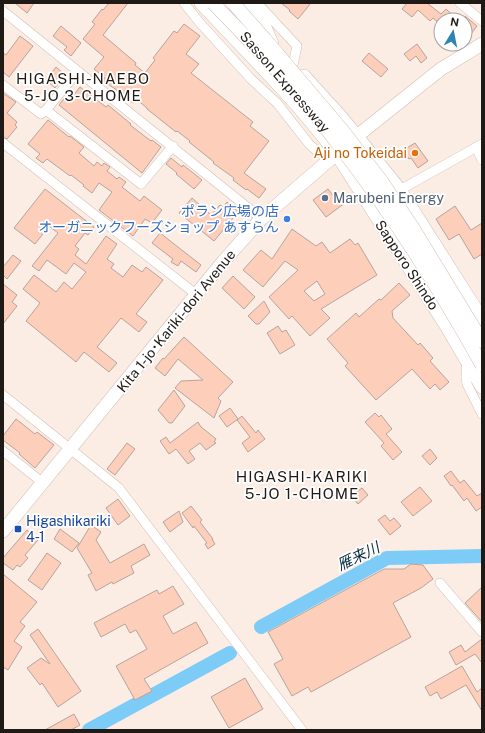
<svg xmlns="http://www.w3.org/2000/svg" width="485" height="733" font-family="'Public Sans','Noto Sans JP',sans-serif">
<rect width="100%" height="100%" fill="#fcede4"/>
<g fill="none" stroke-linecap="round" stroke-linejoin="round">
<path stroke="#7dccf8" stroke-width="14" d="M261,627L387,558L482,556
M89,730L230,653"/>
</g>
<path fill="#fdceba" stroke="#b7a49c" fill-rule="evenodd" d="M15,3H34L27,13Z
M109,3H128L103,35L136,63L135,65L145,73L155,60L153,58L174,31L177,33L184,24L200,36L186,54L199,64L191,73L253,122L250,126L269,141L244,173L266,189L259,198L247,189L246,190L233,180L234,178L213,163L214,162L189,142L190,141L177,131L176,132L147,109V108L136,99L133,103L128,100L130,97L119,90L118,91L108,84V85L103,81L105,78L94,69L104,57L83,39L95,24L92,22L102,9L103,10Z
M281,3H311L298,19L289,11L290,10Z
M407,3H427L441,14L446,9L458,20H441V25L433,18L430,21L418,10L412,17L402,9Z
M465,16L477,26L471,34L465,29Z
M61,26L81,43L71,56L64,50L67,47L53,36Z
M20,36L33,46L9,77L3,72V53L6,55Z
M417,44L427,58L421,63L416,56L410,61L404,54Z
M369,53L388,69L381,77L362,61Z
M56,67L65,75L55,88L46,80Z
M80,87L106,107L108,105L131,124L130,125L151,141L152,140L161,147L142,173L59,105L66,96L70,100Z
M3,93L16,102L7,113L17,122L15,125L17,127L7,139L3,137Z
M48,120L69,137L70,136L84,147L79,153L94,166L97,162L102,166L104,163L110,167L107,171L117,179L119,177L126,182L122,187L140,201L144,196L162,210L152,223L145,219L133,236L99,210L112,192L99,183L92,193L83,186L84,185L71,175L70,176L47,159L43,163L36,158L40,154L28,144Z
M415,143L428,161L418,168L411,158L409,159L405,154L407,152L405,149Z
M171,158L182,167L183,165L202,180L194,189L176,174L177,173L166,164Z
M45,189L94,227L88,235L85,233L75,246L79,249L75,255L86,264L106,236L117,244L107,259L114,264L111,268L123,277L132,265L142,272L146,267L163,280L136,314L147,322L139,332L121,318L97,347L117,363L109,372L84,352L76,362L26,321L40,303L23,289L34,275L56,292L64,282L72,289L86,272L74,263L66,274L47,260L39,271L32,266L58,233L49,226L35,244L14,228Z
M328,189L336,199L344,194L349,200L326,217L313,200Z
M192,198L211,215L220,205L223,207L227,202L238,211L233,216L234,217L214,241L179,213Z
M455,206L471,230L482,223V254L474,259L459,234L449,240L436,219Z
M292,229L316,246L322,242L330,253L350,239L355,245L358,243L377,275L321,309L330,318L310,336L292,316L289,319L269,297L298,270L285,261L263,287L243,270L261,250L272,259ZM317,281L325,294L314,301L304,291Z
M160,233L201,265L196,272L181,261L178,266L171,262L173,259L152,243Z
M13,255L21,261L7,279L3,275V267Z
M233,276L255,297L244,309L222,288Z
M399,283L410,295L392,311L393,318L418,345L420,343L433,358L430,361L449,382L440,390L435,384L430,389L412,369L376,400L345,366L348,363L327,339L356,313L359,317L379,299L381,300Z
M3,284L17,295L12,302L17,306L3,324Z
M264,301L270,312L259,324H256L248,316Z
M278,326L282,332L286,330L295,345L280,354L267,333Z
M184,337L233,382L218,398L221,401L214,418L175,388L181,381L203,380L178,359L165,376L155,368L163,358L164,359Z
M174,390L185,406L172,423H169L158,410Z
M230,408L238,419L227,427L219,416Z
M375,413L379,417L381,415L392,429L386,434L402,452L393,460L381,446L384,443L365,422Z
M242,416L256,433L258,430L265,439L248,452L242,443L250,437L237,420Z
M16,419L35,434L37,432L54,445L35,468L19,454L20,453L3,440V436Z
M198,422L201,427L205,430L216,439L214,442L216,443L206,450L200,443L189,451L195,459L188,464L176,449L169,454L160,441L166,437L170,443Z
M127,443L135,449L115,475L107,469Z
M430,449L437,458L430,465L422,456Z
M451,471L460,483L464,480L477,496L482,493V507L476,511L467,498L464,501L452,485L451,486L444,476Z
M420,487L432,501L413,516L401,502Z
M362,488L368,495L358,504L351,496Z
M118,499L130,516L118,525L106,508Z
M191,506L202,520L200,522L213,539H212L215,544L208,549L205,544L207,543L194,526L193,528L182,513Z
M179,511L183,522L170,532L163,522Z
M385,515L390,521L394,518L401,526L390,535L378,520Z
M91,525L101,532L96,540L110,563L144,544L150,555L131,566L134,573L113,584L112,582L96,591L88,575L92,573L77,548Z
M60,529L79,543L72,552L54,539Z
M27,530L38,540L25,555L28,558L20,567L17,565L13,570L3,563V558Z
M47,553L61,563L42,590L28,580Z
M411,564L423,565L433,579L421,588L393,603L411,637L311,692L308,687L292,696L274,664L283,659L268,632L384,569H404Z
M3,574L37,602L20,622L25,626L14,641L22,647L8,670L3,667Z
M173,586L184,604L163,616L173,634L196,622L208,643L144,679L152,691L135,700L116,666L147,649L136,630L130,633L125,624L101,637L94,623L157,590L159,594Z
M482,587V622L465,603Z
M38,629L81,691L58,707L42,683L40,685L27,668L41,658L50,664L30,635Z
M482,639V663L475,654L456,665L449,652L461,645L465,652Z
M462,666L477,692L482,688V711L466,685L441,699L437,692L430,696L425,687Z
M245,678L263,709L229,728L211,697Z
M74,714L80,725L71,730H45Z"/>
<g fill="none" stroke-linecap="round" stroke-linejoin="round">
<defs>
<path id="minor" d="M184,3L200,23L251,79L277,103L309,144L318,152L336,153
M257,3L297,46L293,65
M460,3L482,21
M3,11L252,211L261,219
M78,71L46,110L141,184L173,146
M3,85L41,114L46,110
M3,143L197,295
M476,147L482,160
M400,190L482,144
M467,361L466,377L467,384L482,414
M3,395L119,488L302,730
M3,451L43,483
M440,583L482,632"/>
<path id="highway" d="M201,3C247,52 296,100 336,153L447,327L482,387
M244,3L264,25L272,44
M304,76L342,118L400,190L482,319
M3,531L222,263L261,219L357,136L441,69L482,44"/>
</defs>
<use href="#minor" stroke="#d1bfb4" stroke-width="10"/>
<use href="#highway" stroke="#d1bfb4" stroke-width="14"/>
<use href="#minor" stroke="#fff" stroke-width="9"/>
<use href="#highway" stroke="#fff" stroke-width="13"/>
<defs>
<path id="highway-bridge" d="M213,3C257,48 300,94 338,144C392,214 439,288 482,365
M233,3L265,39L343,131L380,179L413,228L482,341"/>
</defs>
<use href="#highway-bridge" stroke="#d1bfb4" stroke-width="14" stroke-linecap="butt"/>
<use href="#highway-bridge" stroke="#fff" stroke-width="13"/>
</g>
<circle fill="#e8710a" stroke="#fff" stroke-width="1.5" cx="415" cy="153" r="4"/>
<circle fill="#5c6f8a" stroke="#fff" stroke-width="1.5" cx="325" cy="198" r="4"/>
<circle fill="#3f7fe0" stroke="#fff" stroke-width="1.5" cx="287" cy="219" r="4"/>
<rect fill="#1a4fb4" stroke="#fff" stroke-width="1.5" x="14" y="525" width="8" height="8" rx="2"/>
<g text-anchor="middle" dominant-baseline="central" stroke-width="3.5" stroke-linejoin="round" paint-order="stroke">
<g font-size="14" fill="#201a16" stroke="#fff">
<text transform="translate(285 82) rotate(49)">Sasson Expressway</text>
<text transform="translate(407 265) rotate(57)">Sapporo Shindo</text>
<text transform="translate(176 321) rotate(-51)">Kita 1-jo･Kariki-dori Avenue</text>
</g>
<g font-size="14" fill="#c56008" stroke="#fff" text-anchor="end">
<text x="407" y="153">Aji no Tokeidai</text>
</g>
<g font-size="14" fill="#4e5e75" stroke="#fff" text-anchor="start">
<text x="333" y="198">Marubeni Energy</text>
</g>
<g font-size="14" fill="#366cbe" stroke="#fff" text-anchor="end">
<text x="279" y="211">ポラン広場の店<tspan x="279" dy="16">オーガニックフーズショップ あすらん</tspan></text>
</g>
<g font-size="14" fill="#164399" stroke="#fff" text-anchor="start">
<text x="26" y="521">Higashikariki<tspan x="26" dy="16">4-1</tspan></text>
</g>
<g font-size="15" letter-spacing="1" fill="#201a16" stroke="#fff">
<text x="83" y="78">HIGASHI-NAEBO<tspan x="83" dy="17">5-JO 3-CHOME</tspan></text>
<text x="302" y="476">HIGASHI-KARIKI<tspan x="302" dy="17">5-JO 1-CHOME</tspan></text>
</g>
<g font-size="15" font-style="italic" fill="#082d3f" stroke="#fff">
<text transform="translate(358 556) rotate(-26)">雁来川</text>
</g>
</g>
<rect width="485" height="733" fill="none" stroke="#201a16" stroke-width="8"/>
<g transform="translate(453 32) rotate(10)"><circle r="19" fill="#ffffff" stroke="#a6a3a2"/>
<path d="M0-3L7 15L0 10L-7 15Z" fill="#2e84b3"/>
<text y="-6" font-size="11" font-weight="bold" text-anchor="middle" fill="#201a16">N</text>
</g>
</svg>
